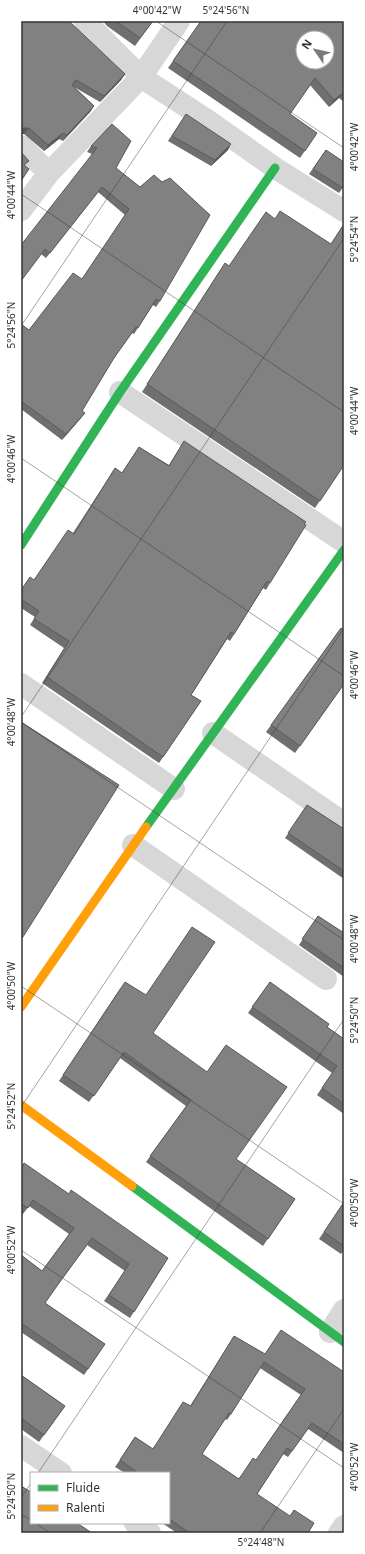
<svg xmlns="http://www.w3.org/2000/svg" width="365" height="1554" font-family="'Noto Sans',sans-serif">
<rect width="100%" height="100%" fill="#fff"/>
<g fill="none" stroke-linecap="round" stroke-linejoin="round">
<path stroke="#d7d7d7" stroke-width="22" d="M85,21L141,77L210,122L275,168L344,211
M21,146L49,173
M21,210L49,173L141,77L179,21
M120,392L344,542
M21,684L174,789
M213,733L344,823
M133,845L326,979
M330,1332L344,1310
M21,1446L61,1473
M135,1523L150,1533
M339,1533L344,1526"/>
<path stroke="#30b455" stroke-width="9" d="M21,545L120,392L275,168
M146,827L344,550
M132,1186L344,1342"/>
<path stroke="#ff9f0a" stroke-width="9" d="M21,1007L146,827
M21,1105L132,1186"/>
</g>
<path fill="#6f6f6f" fill-rule="evenodd" d="M21,21L125,74L121,80L100,102L74,87L94,106L90,112L63,141L59,139L44,151L24,134Z
M103,21H153L135,46L107,26Z
M201,21H344V102L339,98L329,107L310,85L290,114L317,133L300,158L168,68Z
M186,114L228,150L211,166L168,141Z
M112,124L116,168L160,301L156,307L153,305L134,334L132,333L113,359L82,411L81,418L62,440L21,409V324L29,330L82,279L125,215L98,192L46,258L41,254L92,154L87,152L91,146Z
M326,150L344,186L339,193L309,174Z
M275,219L331,244L344,224V465L315,508L142,392L225,263L229,266Z
M184,441L270,583L266,590L263,588L230,641L227,639L191,695L201,701L159,763L42,683L64,648L30,625L35,617L21,608V590L34,580L73,533L115,468L122,473L139,447L169,465Z
M341,628L344,684L295,753L266,732Z
M307,805L344,829V879L285,838Z
M318,916L344,933V977L299,945Z
M270,982L327,1027L344,1039V1114L317,1095L332,1073L248,1013Z
M120,989L153,1033L236,1159L295,1199L263,1246L146,1162L186,1106L120,1058L89,1102L59,1081Z
M21,1165L69,1194L168,1258L130,1318L104,1301L125,1271L87,1245L55,1289L45,1303L105,1344L84,1375L21,1332V1255L42,1271L69,1234L29,1206L23,1214L21,1213Z
M344,1202V1250L341,1254L319,1239Z
M234,1336L264,1354L344,1372V1453L308,1429L288,1457L283,1454L257,1494L308,1533H177L162,1523H169V1473H125L115,1467L135,1437L152,1449L190,1406ZM260,1368L301,1395L256,1460L238,1479L202,1454L225,1419L227,1420L231,1414Z
M21,1375L65,1406L39,1442L21,1429Z"/>
<path fill="#5a5a5a" d="M125,74L121,80L100,102L104,96Z
M344,91L339,98L329,107L334,100Z
M94,106L90,112L63,141L67,135Z
M21,128H29L24,134H21Z
M63,133L59,139L44,151L48,145Z
M231,144L228,150L211,166L215,160Z
M85,413L81,418L62,440L66,434Z"/>
<path fill="#818181" stroke="#5a5a5a" fill-rule="evenodd" d="M21,21H69L125,74L104,96L76,80L72,85L94,106L67,135L63,133L48,145L29,128H21Z
M116,21H153L140,38Z
M201,21H344V92L334,100L315,78L290,114L317,133L305,151L173,61ZM303,38H327V62H303Z
M186,114L231,144L215,160L172,136Z
M112,124L131,141L116,168L140,187L154,175L162,182L170,178L210,215L160,301L156,299L138,328L136,327L114,358L82,411L85,413L66,434L21,401V324L29,330L73,273L82,279L129,209L102,187L50,253L45,249L21,281V245L97,148L91,146Z
M326,150L344,162V186L343,188L313,169Z
M21,152L29,161L24,165L29,169L21,181Z
M280,211L331,244L344,224V465L320,501L147,384L225,263L229,266L266,212L275,219Z
M184,441L306,522L304,524L306,525L270,583L267,581L234,634L231,632L191,695L201,701L163,757L47,677L69,641L34,619L39,611L21,599V590L30,577L34,580L68,530L74,534L115,468L122,473L139,447L169,466Z
M341,628L344,630V684L300,746L271,725Z
M21,722L119,785L21,940Z
M307,805L344,829V871L288,833Z
M318,916L344,933V968L302,939Z
M192,927L215,942L153,1033L207,1072L226,1045L287,1087L236,1159L295,1199L268,1239L150,1156L191,1100L124,1052L94,1096L63,1075L125,982L146,995Z
M270,982L329,1024L327,1027L344,1039V1104L322,1088L337,1066L252,1007Z
M24,1163L69,1194L71,1190L168,1258L134,1312L109,1295L129,1264L92,1238L59,1283L45,1303L105,1344L88,1369L21,1323V1255L42,1271L74,1228L33,1200L28,1208L21,1204V1165L23,1166Z
M344,1202V1246L324,1232Z
M281,1330L344,1372V1444L312,1423L292,1451L287,1448L257,1494L290,1516L294,1510L314,1523L308,1533H190L169,1519V1473H138L120,1460L135,1437L153,1449L183,1402L191,1406L234,1336L265,1354ZM264,1362L305,1389L256,1460L253,1458L239,1479L202,1454L229,1413L231,1414Z
M21,1375L65,1406L44,1435L21,1418Z
M21,1486L31,1492V1523H77L92,1533H21Z"/>
<path fill="none" stroke="#333" stroke-width="1" stroke-opacity="0.45" d="M156,21L344,148M21,194L344,412M21,326L227,21M21,458L344,676M21,717L344,238M21,722L344,940M21,986L344,1204M21,1107L344,628M21,1250L344,1468M38,1473L344,1019M21,1498L31,1483M21,1514L31,1520M35,1523L50,1533M260,1533L344,1409"/>
<rect width="365" height="1554" fill="none" stroke="#ffffff" stroke-width="44"/>
<rect x="30" y="1472" width="140" height="52" fill="#ffffff" stroke="#adadad"/>
<rect x="38" y="1485" width="20" height="6" fill="#30b455" stroke="#adadad"/>
<text x="66" y="1492" font-size="12" fill="#333333">Fluide</text>
<rect x="38" y="1505" width="20" height="6" fill="#ff9f0a" stroke="#adadad"/>
<text x="66" y="1512" font-size="12" fill="#333333">Ralenti</text>
<g transform="translate(315 50) rotate(304)"><circle r="19" fill="#ffffff" stroke="#adadad"/>
<path d="M0-3L7 15L0 10L-7 15Z" fill="#7a7a7a"/>
<text y="-6" font-size="11" font-weight="bold" text-anchor="middle" fill="#333333">N</text>
</g>
<rect x="22" y="22" width="321" height="1510" fill="none" stroke="#333" stroke-width="1.5"/>
<g font-size="10" text-anchor="middle" fill="#333">
<text x="157" y="14">4°00'42"W</text>
<text x="226" y="14">5°24'56"N</text>
<text transform="translate(354 147) rotate(-90)" y="4">4°00'42"W</text>
<text transform="translate(11 195) rotate(-90)" y="4">4°00'44"W</text>
<text transform="translate(354 239) rotate(-90)" y="4">5°24'54"N</text>
<text transform="translate(11 325) rotate(-90)" y="4">5°24'56"N</text>
<text transform="translate(354 411) rotate(-90)" y="4">4°00'44"W</text>
<text transform="translate(11 459) rotate(-90)" y="4">4°00'46"W</text>
<text transform="translate(354 675) rotate(-90)" y="4">4°00'46"W</text>
<text transform="translate(11 722) rotate(-90)" y="4">4°00'48"W</text>
<text transform="translate(354 939) rotate(-90)" y="4">4°00'48"W</text>
<text transform="translate(11 986) rotate(-90)" y="4">4°00'50"W</text>
<text transform="translate(354 1020) rotate(-90)" y="4">5°24'50"N</text>
<text transform="translate(11 1106) rotate(-90)" y="4">5°24'52"N</text>
<text transform="translate(354 1203) rotate(-90)" y="4">4°00'50"W</text>
<text transform="translate(11 1250) rotate(-90)" y="4">4°00'52"W</text>
<text transform="translate(354 1467) rotate(-90)" y="4">4°00'52"W</text>
<text transform="translate(11 1496) rotate(-90)" y="4">5°24'50"N</text>
<text x="261" y="1546">5°24'48"N</text>
</g>
</svg>
